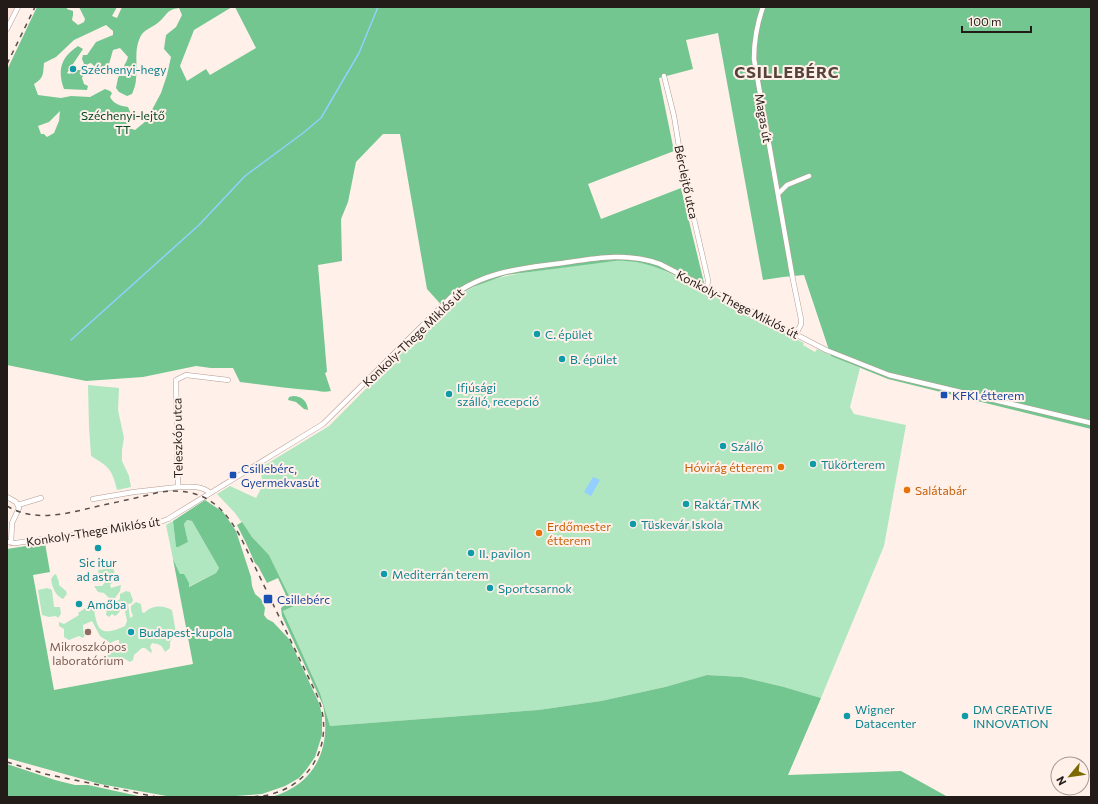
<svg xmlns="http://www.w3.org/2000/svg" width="1098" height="804" font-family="Commissioner,sans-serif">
<rect width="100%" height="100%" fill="#fff0e9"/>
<path fill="#fde3dd" d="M7,7H15L7,25Z"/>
<path fill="#b0e7c0" d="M627,260L654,265L804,343L803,345L815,352L817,349L860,368L850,407L854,414L906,425L884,546L821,698L784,687L742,677L707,675L665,687L601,701L538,710L330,726L320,693L283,611L294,606L269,555L252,537L235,513L217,494L230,486L256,498L263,485L260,468L329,426L454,300C482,277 515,274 550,269C575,265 601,262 627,260Z
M88,385L119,388L118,410L124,438L122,450V461L129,476L131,487L117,490C112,469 109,467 91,456L89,427Z
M187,520L192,521L219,568L216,573L188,587L180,574L173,559L166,525L173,521L176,547L188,542L184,524Z
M113,568C116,574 115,580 110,585L111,588L121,585L120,591L115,598L110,599L104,593L98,592L94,586H102L106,581L105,576L99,574L98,570Z
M56,574L59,582V585L66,591L67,594L63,599C55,596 52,586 51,579L54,575Z
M47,588L50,589L52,590L54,607H60L61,614L58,618L56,616L49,617L42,615L38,590Z
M126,591L130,592L133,600L132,603L128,604L130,618L133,616L131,611V606L136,602L141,604L142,612L144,613C152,605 163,605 172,610L176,633L170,642V648L165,652C162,645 159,644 152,643L150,647L152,651L151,653L145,648H142L134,655L133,660L130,662L125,659L118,658L107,667L104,665C107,650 112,653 119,643V640H117L110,643L100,636L92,621L83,625V630L86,634L83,638L79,636L69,640L64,637V629L59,626V622L64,624L79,615L78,613L93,603C97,627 97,639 125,626L127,621L124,606L123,605C120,610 120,613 115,616L112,614L109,617L106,615L107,608L120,599V594Z"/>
<path fill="#73c68f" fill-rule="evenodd" d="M37,7H67V9L73,11V15L72,20L78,25L84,22L85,19L79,7H117L112,16L117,18L122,7H232L194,30L180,66L187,81L206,69L210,75L256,48L235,7H1091V429L888,379L831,356L804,275L783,277L763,280L718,33L686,40L693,69L659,78L674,151L588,184L601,219L681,188L706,291C676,276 649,259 615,261L506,275L473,287L462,293L445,309L427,289L400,134H383L356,162L348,202L341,219L342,261L318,265L327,372L325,373L331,391C322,393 317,390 309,390C286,388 263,385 240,382L233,368H211L196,366L143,377L86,381L7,365V70ZM179,8L182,15L176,27L166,35L164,49L171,57L167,75L161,93L146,121L135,130L129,128L131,114L128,107C120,106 114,104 110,97L112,93L110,91L105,89L90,97L71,96L61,98L38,95L34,84C44,78 43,74 44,63L56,57L74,40L106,25L113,31V35L96,42L87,55H83L82,59L84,64L81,70H74L70,74L67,73L83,49L78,46C61,57 57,70 64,89L87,90L88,86L84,84L82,78L84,74L88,72L87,68L88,64L91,63L94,66L98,65L101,67L109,64L113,50L120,48L128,57L127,60L118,78L116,88L119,92L127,96L132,94C134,89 136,84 136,79C138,64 133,48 142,34C146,29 155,26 160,21C168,14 166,10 179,8ZM60,111L59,121L54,133L47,137L44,134H41L38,126L49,122Z
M293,396C302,396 307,401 308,410L304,409L296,402L288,400L289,397Z
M205,500L223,512L236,531L251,577L252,586L255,594L261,599L265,608L264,615L267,619L273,622L289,639L319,703L322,715V735L315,757L306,770L299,778L285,786L262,794L223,797H172L100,784L7,758V549L45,543L50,572L33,575L54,690L193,664L173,559L180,574H184L189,583V587L216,573L219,568L192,521L187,520L184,524L188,542L178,547H176L173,521Z
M242,522L252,537L269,555L294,606L283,611L320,693L330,726L538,710L601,701L665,687L707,675L742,677L784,687L821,698L788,775L901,771L948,797H271C315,785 332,748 323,705L282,616L281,608L287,603L285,593L278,578L267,583L258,566L255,563L246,543L237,525Z
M7,764L55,780L75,785H88L143,797H7Z"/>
<path fill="#93cfff" d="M593,477L600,480L591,496L584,492Z"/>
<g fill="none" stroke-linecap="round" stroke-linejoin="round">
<path stroke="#93cfff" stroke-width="1.5" d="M71,340L199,225L245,176L303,133L321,118L359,53L378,7"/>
<defs>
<path id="street" d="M763,7C757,24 754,41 754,59L793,280L801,319V324L796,334
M7,29L18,7
M664,76L674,116L683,171L708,280L707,288
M778,194L787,185L809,176
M210,493C201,485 189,487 178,487L176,380L186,375L228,380
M7,497L16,502L19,508L12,523L11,543
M93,499L134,492L178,487
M18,505L41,498
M7,542L16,543L160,522L168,519L323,424L451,297C467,284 485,277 505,272C524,268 544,265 563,263C596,258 627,252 660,264L826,350L889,375L1091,423"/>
</defs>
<use href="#street" stroke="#b49d92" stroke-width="5.5"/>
<use href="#street" stroke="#fff" stroke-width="4.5"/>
<path stroke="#5a504c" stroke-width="1.5" stroke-dasharray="5 5" stroke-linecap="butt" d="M7,64L35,7
M7,506C36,524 72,512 103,505C122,501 141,497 160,492C201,487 222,503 241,538L316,693C335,734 318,781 272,794C265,796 258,796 251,797
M7,762L45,774L157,797"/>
</g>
<g fill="#0f9aa8" stroke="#fff0e9" stroke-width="1.5">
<circle cx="73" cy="69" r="4"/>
<circle cx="537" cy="334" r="4"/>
<circle cx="562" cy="359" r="4"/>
<circle cx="449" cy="394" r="4"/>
<circle cx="723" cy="446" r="4"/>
<circle cx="813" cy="464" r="4"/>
<circle cx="686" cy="504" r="4"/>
<circle cx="633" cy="524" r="4"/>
<circle cx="98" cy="548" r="4"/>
<circle cx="471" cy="553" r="4"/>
<circle cx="384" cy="574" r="4"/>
<circle cx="490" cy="588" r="4"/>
<circle cx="79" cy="604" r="4"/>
<circle cx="131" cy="632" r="4"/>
<circle cx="847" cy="716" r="4"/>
<circle cx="965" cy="716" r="4"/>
</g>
<g fill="#1a4fb4" stroke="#fff0e9" stroke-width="1.5">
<rect x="940" y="391" width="8" height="8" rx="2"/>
<rect x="229" y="471" width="8" height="8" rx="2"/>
<rect x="263" y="594" width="10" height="10" rx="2"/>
</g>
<g fill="#e8710a" stroke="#fff0e9" stroke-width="1.5">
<circle cx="781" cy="467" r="4"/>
<circle cx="907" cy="490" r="4"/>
<circle cx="539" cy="533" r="4"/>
</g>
<circle fill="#8d6e63" stroke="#fff0e9" stroke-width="1.5" cx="88" cy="632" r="4"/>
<g text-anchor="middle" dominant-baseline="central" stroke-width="4" stroke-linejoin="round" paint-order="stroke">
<g font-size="12" fill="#0d838f" stroke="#fff0e9" text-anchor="start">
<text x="81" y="69">Széchenyi-hegy</text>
<text x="545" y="334">C. épület</text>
<text x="570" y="359">B. épület</text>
<text x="457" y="387">Ifjúsági<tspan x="457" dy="14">szálló, recepció</tspan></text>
<text x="731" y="446">Szálló</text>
<text x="821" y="464">Tükörterem</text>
<text x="694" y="504">Raktár TMK</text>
<text x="641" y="524">Tüskevár Iskola</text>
<text x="479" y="553">II. pavilon</text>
<text x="98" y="562" text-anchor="middle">Sic itur<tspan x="98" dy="14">ad astra</tspan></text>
<text x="392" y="574">Mediterrán terem</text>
<text x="498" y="588">Sportcsarnok</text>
<text x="87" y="604">Amőba</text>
<text x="139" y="632">Budapest-kupola</text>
<text x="855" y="709">Wigner<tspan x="855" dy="14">Datacenter</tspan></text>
<text x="973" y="709">DM CREATIVE<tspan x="973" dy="14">INNOVATION</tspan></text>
</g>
<g font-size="12" fill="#004321" stroke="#fff0e9">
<text x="123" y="115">Széchenyi-lejtő<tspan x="123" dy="14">TT</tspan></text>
</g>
<g font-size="12" fill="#231b17" stroke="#fff0e9">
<text transform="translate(764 118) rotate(80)">Magas út</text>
<text transform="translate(687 182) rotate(78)">Bérclejtő utca</text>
<text transform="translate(738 304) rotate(27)">Konkoly-Thege Miklós út</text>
<text transform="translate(413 337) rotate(-44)">Konkoly-Thege Miklós út</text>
<text transform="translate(177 438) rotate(-91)">Teleszkóp utca</text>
<text transform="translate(93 531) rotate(-9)">Konkoly-Thege Miklós út</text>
</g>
<g font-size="12" fill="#164399" stroke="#fff0e9" text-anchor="start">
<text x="952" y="395">KFKI étterem</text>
<text x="241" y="468">Csillebérc,<tspan x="241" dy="14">Gyermekvasút</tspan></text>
<text x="277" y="599">Csillebérc</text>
</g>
<g font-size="12" fill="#c56008" stroke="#fff0e9" text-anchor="start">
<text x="773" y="467" text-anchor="end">Hóvirág étterem</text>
<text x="915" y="490">Salátabár</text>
<text x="547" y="526">Erdőmester<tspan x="547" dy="14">étterem</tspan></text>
</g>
<g font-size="12" fill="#785e54" stroke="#fff0e9">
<text x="88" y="646">Mikroszkópos<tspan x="88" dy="14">laboratórium</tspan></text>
</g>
<g font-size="16" font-weight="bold" letter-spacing="1" fill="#57433a" stroke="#fff0e9">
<text x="787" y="71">CSILLEBÉRC</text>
</g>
</g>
<rect width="1098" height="804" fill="none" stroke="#231b17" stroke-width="16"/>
<g transform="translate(1070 776) rotate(241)"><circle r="19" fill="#fff0e9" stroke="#a79b95"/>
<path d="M0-3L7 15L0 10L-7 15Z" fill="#7c6900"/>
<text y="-6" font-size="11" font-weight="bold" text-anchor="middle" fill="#231b17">N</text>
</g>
<path d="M962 26v6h69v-6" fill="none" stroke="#231b17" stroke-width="2"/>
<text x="968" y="26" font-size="12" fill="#231b17" stroke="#fff0e9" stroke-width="3" paint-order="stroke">100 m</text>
</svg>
